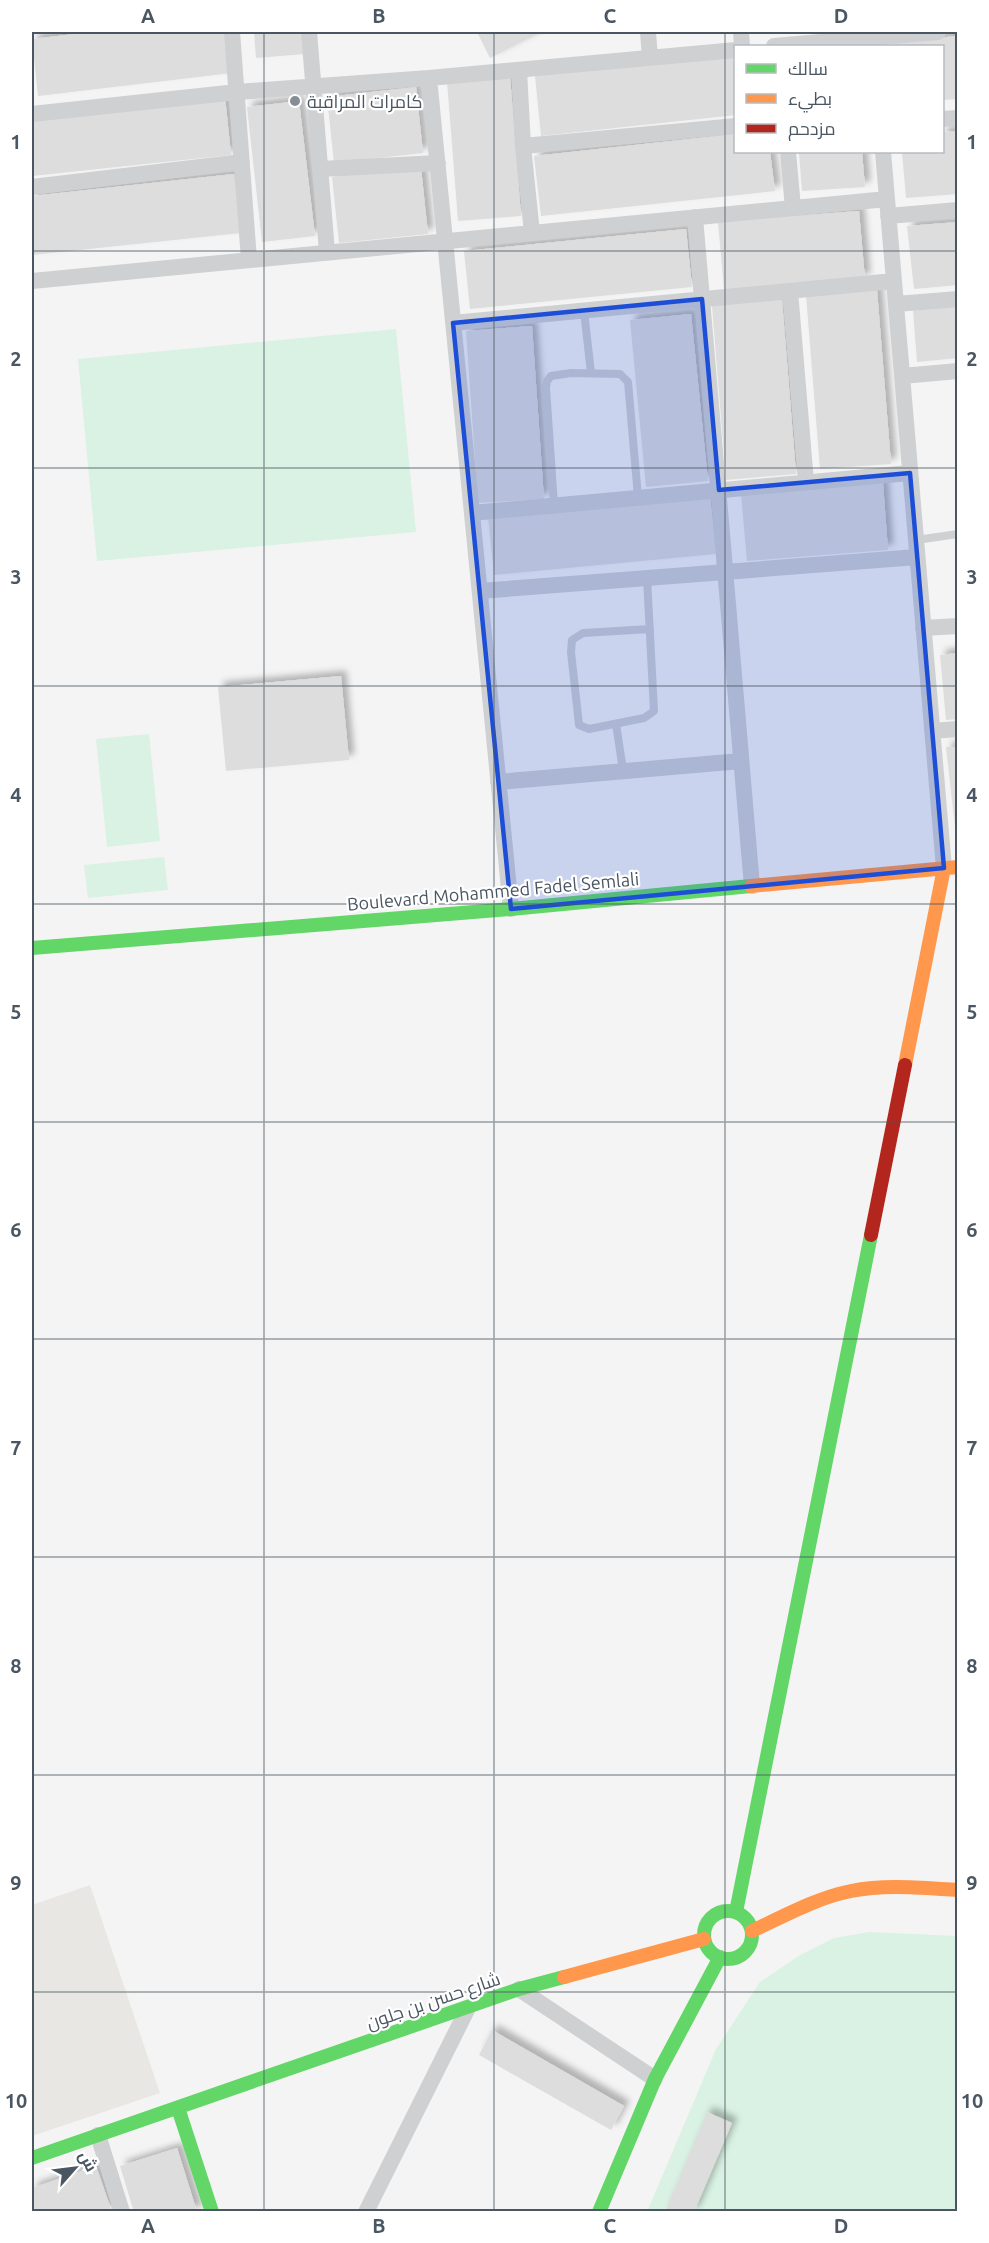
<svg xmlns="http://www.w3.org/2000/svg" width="989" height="2243" font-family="Ubuntu,Cairo,sans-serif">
<defs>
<filter id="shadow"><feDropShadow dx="5.5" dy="-5.5" stdDeviation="3" flood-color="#0004"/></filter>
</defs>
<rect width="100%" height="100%" fill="#f4f4f4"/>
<path fill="#e8e7e3" d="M90,1885L160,2093L32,2136V1905Z"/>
<path fill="#d9f2e3" d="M396,329L416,532L97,561L78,359Z
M149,734L160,841L107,847L96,739Z
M164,857L168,890L88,898L84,865Z
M869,1932L957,1936V2211L647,2212L716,2049L760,1982L800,1955L834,1938Z"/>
<path fill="#ddddde" filter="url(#shadow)" d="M92,32H227L232,73L38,96L32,39Z
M254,32H303L305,54L256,58Z
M477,32H542L490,58Z
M958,36V99L942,100V46H895L894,42Z
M736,54V115L541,136L535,76Z
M510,76L521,216L458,221L447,81Z
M416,87L423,153L334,163L327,97Z
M225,97L231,155L32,176V117Z
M299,101L315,236L262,242L247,107Z
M958,131V194L906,198L902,152H942V132Z
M736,134V152H770L775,191L541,216L534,156Z
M799,152H862L865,187L802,191Z
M421,168L428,234L339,243L332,177Z
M234,174L241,233L32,255V196Z
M859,211L865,279L724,290L718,222Z
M958,222V285L914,289L907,226Z
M686,229L692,287L470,309L464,251Z
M877,290L891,464L820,469L806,295Z
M782,300L796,474L726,480L712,306Z
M958,306V358L917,362L913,310Z
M691,314L708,481L646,487L630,320Z
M532,326L544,499L478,503L466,331Z
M883,483L888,550L747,561L741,494Z
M710,496L716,554L494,575L488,517Z
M958,653V719L946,720L940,655Z
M341,676L349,760L226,771L218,687Z
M946,747H958V836H956Z
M492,2030L624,2106L611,2130L479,2055Z
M707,2112L732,2123L694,2212H665Z
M177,2148L197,2212H134L120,2166Z
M96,2166L112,2212H32V2188Z"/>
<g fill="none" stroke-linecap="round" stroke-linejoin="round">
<path stroke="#ced0d2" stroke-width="8" d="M584,311L591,373
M554,505L546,388L547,381L551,376L571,373L620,374L628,382L638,497
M916,540L958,534
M647,578L654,711L644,718L589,729L579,725L571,652L572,640L583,633L650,629
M616,724L623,770"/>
<path stroke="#ced0d2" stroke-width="16" d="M232,32L249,260
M309,32L327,252
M648,32L650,58
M741,32L742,46
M774,46L938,32
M519,70L523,146L532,233
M429,78L511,909
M32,114L237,92L429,78L736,50
M942,119L958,118
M523,146L736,126
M788,152L793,208
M883,152L944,868
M321,169L438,163
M32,187L242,162
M888,216L958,210
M695,217L752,886
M32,281L887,199
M790,291L806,482
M896,304L958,299
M453,323L894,281
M902,376L958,371
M472,513L910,473
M480,591L917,557
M923,628L958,626
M932,731L958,729
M498,782L741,761
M519,1989L655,2079
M98,2135L122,2212
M366,2212L468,2008"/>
<path stroke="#63d668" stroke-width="14" d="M32,948L511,909L751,886
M704 1935a24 24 0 1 1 48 0a24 24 0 1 1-48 0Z
M736,1912L871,1235
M178,2108L212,2212
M32,2158L519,1989L564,1977
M599,2212L655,2079L720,1957"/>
<path stroke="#ff974d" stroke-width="14" d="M751,886L958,867
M905,1065L944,868
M752,1931C784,1916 816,1898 851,1891C886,1884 922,1888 958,1890
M564,1977L704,1939"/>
<path stroke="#b3261e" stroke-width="14" d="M871,1235L905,1065"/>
</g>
<path fill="#1d4ed8" fill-opacity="0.2" stroke="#1d4ed8" stroke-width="4.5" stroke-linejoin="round" d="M702,299L719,490L910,473L944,868L511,909L453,323Z"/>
<path fill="none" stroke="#4a5661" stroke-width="1.5" stroke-opacity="0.55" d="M264,32V2212M494,32V2212M725,32V2212M32,251H958M32,468H958M32,686H958M32,904H958M32,1122H958M32,1339H958M32,1557H958M32,1775H958M32,1992H958"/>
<circle fill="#868d94" stroke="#fff" stroke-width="2" cx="295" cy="101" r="6"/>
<g text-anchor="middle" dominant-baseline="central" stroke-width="4.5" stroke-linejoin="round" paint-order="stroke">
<g font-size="18" fill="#4a5661" stroke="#fff" text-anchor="start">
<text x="307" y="101">كامرات المراقبة</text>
</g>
<g font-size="18" fill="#4a5661" stroke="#fff">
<text transform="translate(493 891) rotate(-5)">Boulevard Mohammed Fadel Semlali</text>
<text transform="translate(433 2000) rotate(-19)">شارع حسن بن جلون</text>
</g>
</g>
<rect width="989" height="2243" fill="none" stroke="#ffffff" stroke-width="66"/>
<rect x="734" y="45" width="210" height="108" fill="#ffffff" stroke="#b7bbc0" stroke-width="1.5"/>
<rect x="746" y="64" width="30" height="9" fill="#63d668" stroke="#b7bbc0" stroke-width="1.5"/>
<text x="788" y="75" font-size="18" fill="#4a5661">سالك</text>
<rect x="746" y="94" width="30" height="9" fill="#ff974d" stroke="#b7bbc0" stroke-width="1.5"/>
<text x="788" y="105" font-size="18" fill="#4a5661">بطيء</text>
<rect x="746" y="124" width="30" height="9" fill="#b3261e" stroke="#b7bbc0" stroke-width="1.5"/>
<text x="788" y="135" font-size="18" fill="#4a5661">مزدحم</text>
<g transform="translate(75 2168) rotate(62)" stroke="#ffffff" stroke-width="4.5" paint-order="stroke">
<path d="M0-4.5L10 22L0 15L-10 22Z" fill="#4a5661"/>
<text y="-9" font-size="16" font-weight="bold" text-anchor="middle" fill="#4a5661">ش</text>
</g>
<rect x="33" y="33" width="923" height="2177" fill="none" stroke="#4a5661" stroke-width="2"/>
<g font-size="20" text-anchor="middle" font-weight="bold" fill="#4a5661">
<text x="148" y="23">A</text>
<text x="379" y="23">B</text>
<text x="610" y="23">C</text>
<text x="841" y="23">D</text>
<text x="16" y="149">1</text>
<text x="972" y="149">1</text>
<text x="16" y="366">2</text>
<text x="972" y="366">2</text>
<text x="16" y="584">3</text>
<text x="972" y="584">3</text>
<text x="16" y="802">4</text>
<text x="972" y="802">4</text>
<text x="16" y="1019">5</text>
<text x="972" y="1019">5</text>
<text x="16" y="1237">6</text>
<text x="972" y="1237">6</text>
<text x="16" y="1455">7</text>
<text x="972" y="1455">7</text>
<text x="16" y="1673">8</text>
<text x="972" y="1673">8</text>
<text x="16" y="1890">9</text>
<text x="972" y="1890">9</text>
<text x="16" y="2108">10</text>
<text x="972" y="2108">10</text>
<text x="148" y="2233">A</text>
<text x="379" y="2233">B</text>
<text x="610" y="2233">C</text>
<text x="841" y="2233">D</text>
</g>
</svg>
